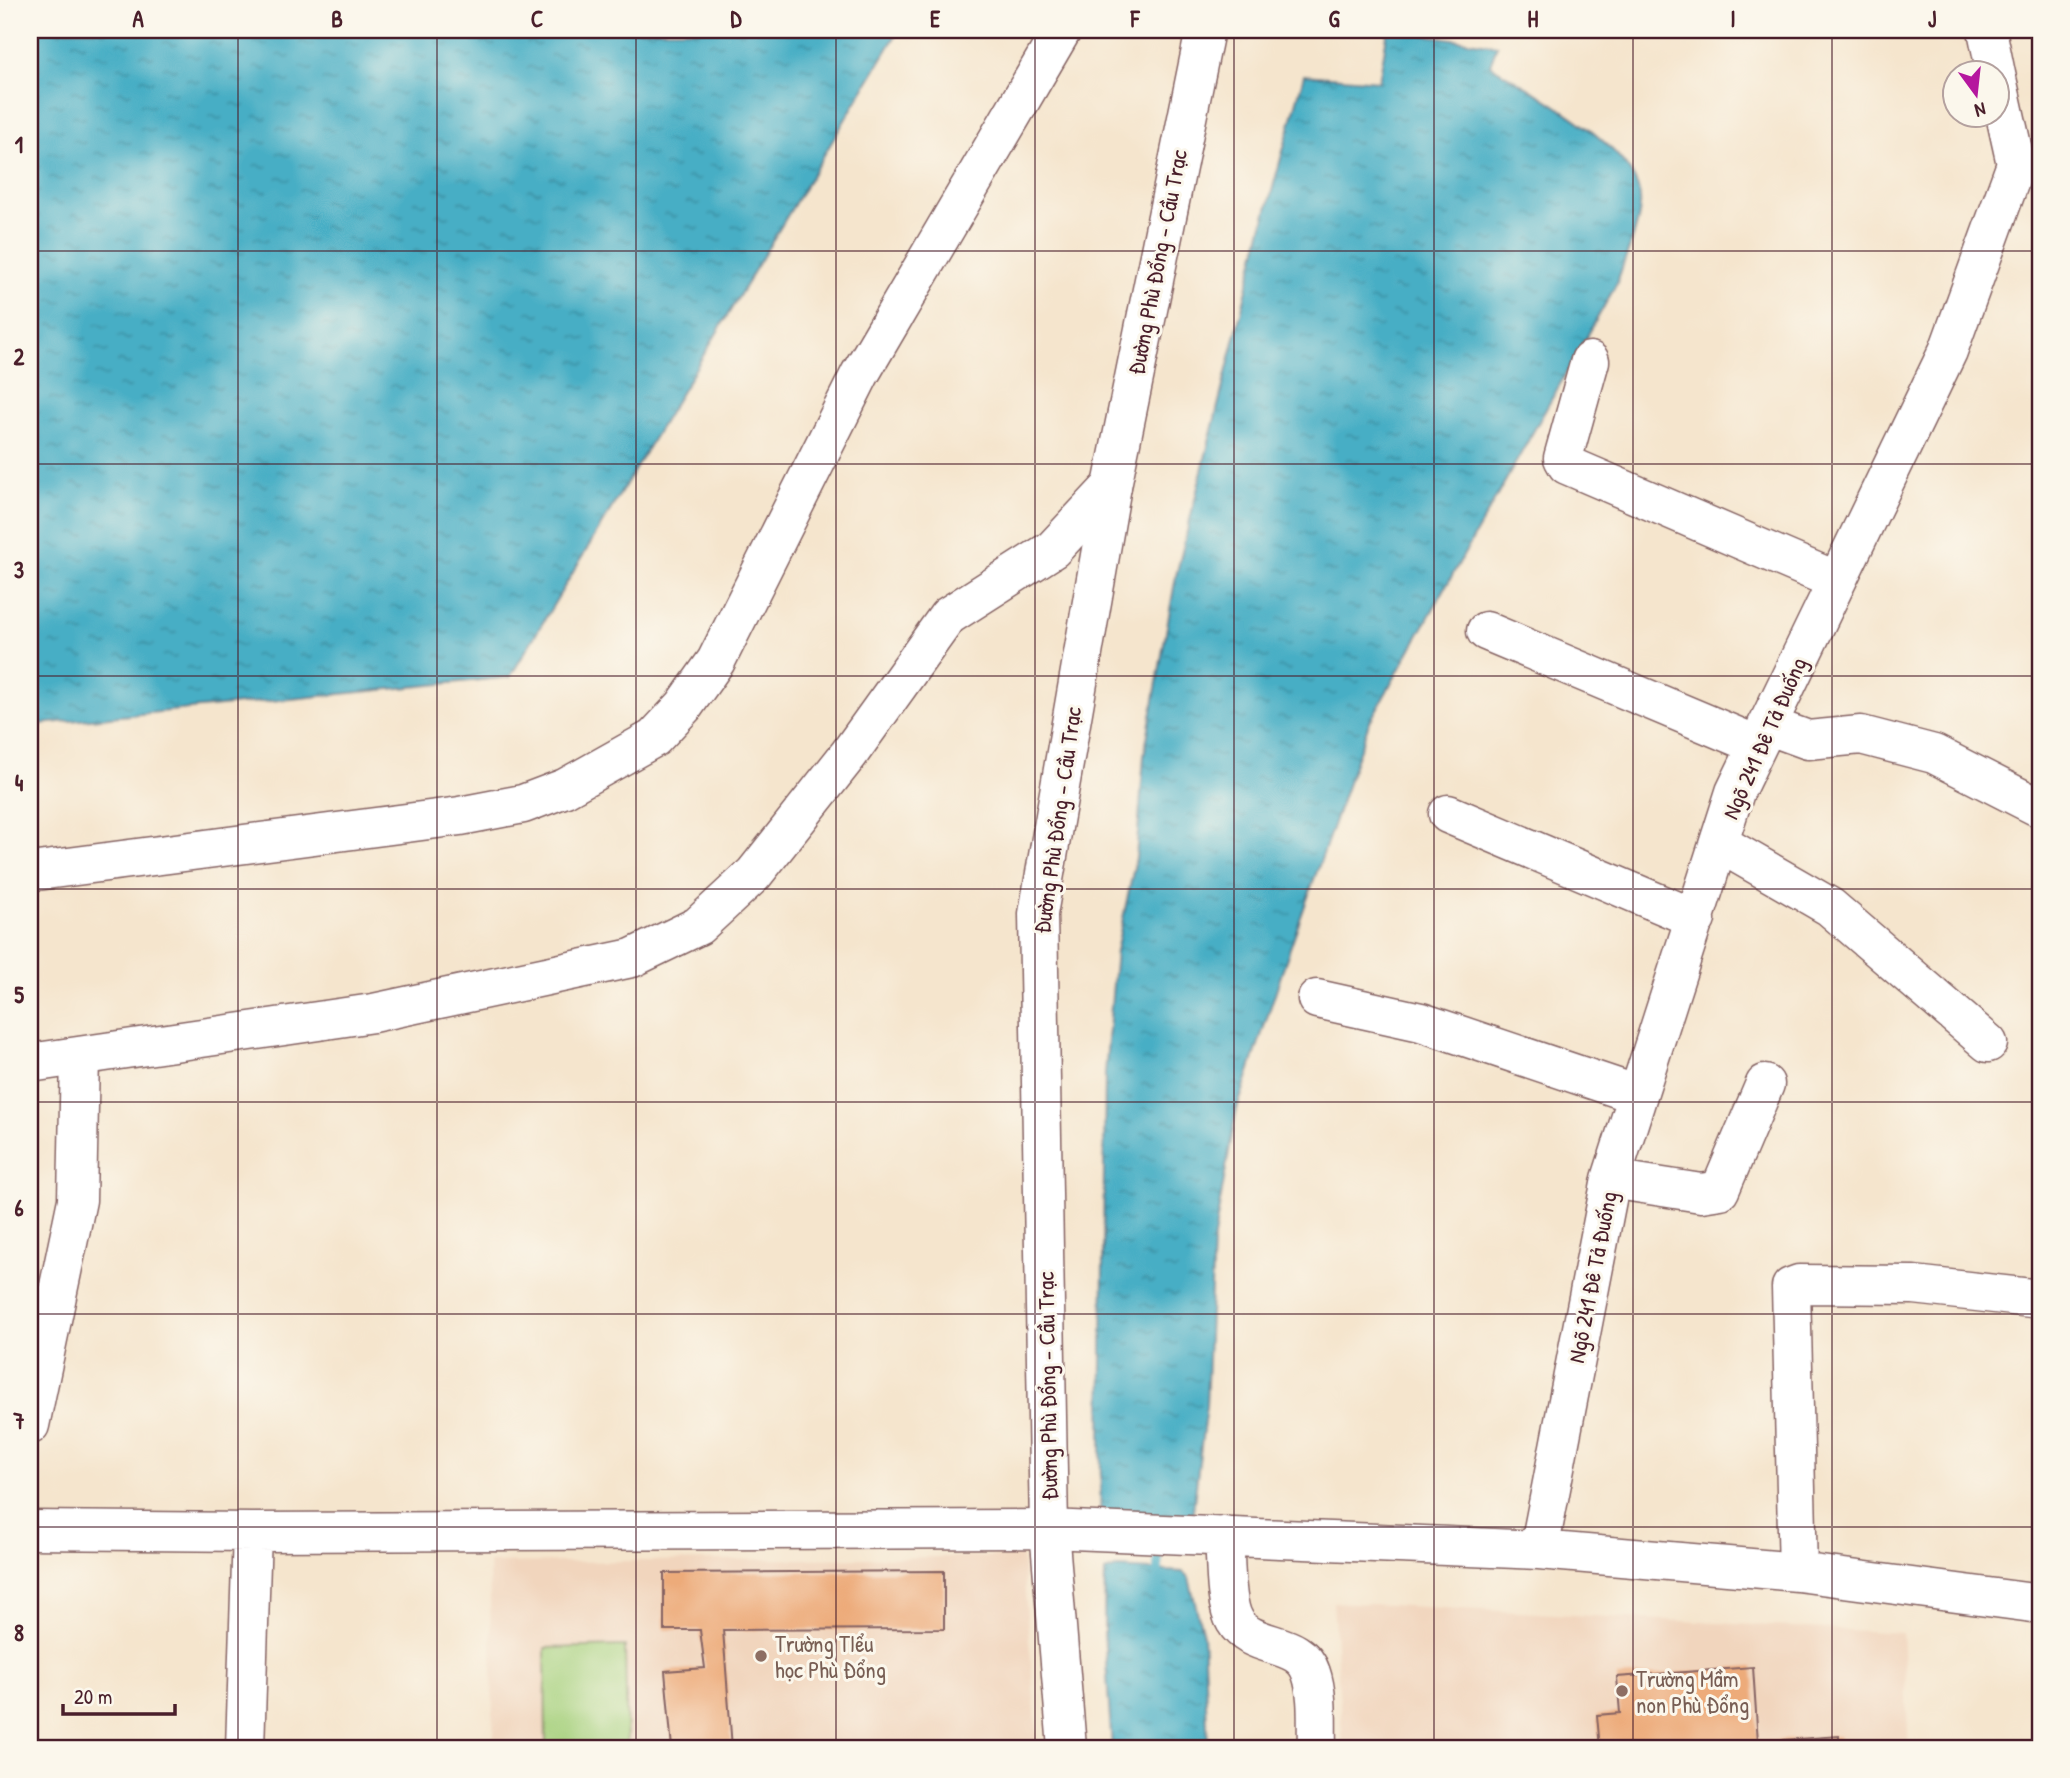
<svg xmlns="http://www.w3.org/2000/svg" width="2070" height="1778" font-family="'Patrick Hand',sans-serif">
<defs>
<pattern id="water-ripples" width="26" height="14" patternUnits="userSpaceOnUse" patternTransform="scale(1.75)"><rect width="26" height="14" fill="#46aec5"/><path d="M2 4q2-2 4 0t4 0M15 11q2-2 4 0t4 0" fill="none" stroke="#3c8da0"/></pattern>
</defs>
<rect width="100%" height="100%" fill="#fbf7ec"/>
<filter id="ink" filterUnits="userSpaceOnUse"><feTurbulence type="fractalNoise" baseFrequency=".0143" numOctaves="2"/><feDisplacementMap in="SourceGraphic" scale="14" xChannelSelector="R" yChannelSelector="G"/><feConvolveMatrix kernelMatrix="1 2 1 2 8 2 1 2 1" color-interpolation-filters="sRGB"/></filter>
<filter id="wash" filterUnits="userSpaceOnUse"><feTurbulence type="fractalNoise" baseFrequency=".00686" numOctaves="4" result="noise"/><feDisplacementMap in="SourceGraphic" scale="28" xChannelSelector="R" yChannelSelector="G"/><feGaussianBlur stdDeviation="1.57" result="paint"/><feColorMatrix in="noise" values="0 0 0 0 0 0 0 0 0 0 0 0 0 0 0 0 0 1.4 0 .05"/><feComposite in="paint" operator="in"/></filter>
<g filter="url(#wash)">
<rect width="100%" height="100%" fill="#f5e5cd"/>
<path fill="#f1d5bd" d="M1022,1556L1038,1748H494L489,1563Z
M1333,1602L1902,1633L1909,1748H1343Z"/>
<path fill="#a5d07c" stroke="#787854" stroke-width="2" d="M625,1646L627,1748H546L545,1648Z"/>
<path fill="url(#water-ripples)" stroke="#486678" stroke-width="2" d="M30,30H899L510,677L30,725Z
M1388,30L1497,45L1490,65C1532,92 1646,150 1640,206C1638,231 1624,259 1617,283L1369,723L1290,948L1236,1112L1213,1242L1206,1406L1192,1518L1100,1543L1105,1074L1116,951L1136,858L1144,756L1176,576L1264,220L1304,75L1379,81Z
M1118,1568L1183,1572L1189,1578L1203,1635L1208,1748H1112L1104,1632L1105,1572Z"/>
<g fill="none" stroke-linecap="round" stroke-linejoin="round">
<path stroke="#46aec5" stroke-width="10" d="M1158,1541V1584"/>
</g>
<g id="blocks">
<path fill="#edab7a" d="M944,1571V1629L723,1630L732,1748H672L665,1671L705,1668L700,1630H664V1573Z
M1753,1667L1758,1742L1839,1736V1748H1600L1597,1715L1620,1713L1617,1677Z"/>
</g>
</g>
<g filter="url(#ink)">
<use href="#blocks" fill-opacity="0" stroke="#866464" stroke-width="2"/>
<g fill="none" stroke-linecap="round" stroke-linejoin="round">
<defs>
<path id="minor" d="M1987,30L1996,74
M1590,361L1563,458L1567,465L1837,581
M1486,631L1757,745
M1767,725L1808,740L1861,735L1934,754L2040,808
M1448,814L1696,919
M1719,843L1830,907L1988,1043
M1317,999L1421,1022L1638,1095
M30,1063L373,1013L632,958L698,926L754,874L849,754L948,616L1053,549L1112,486
M1611,1179L1701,1193L1720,1190L1765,1084
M30,1425L77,1200L80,1056
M30,1530L252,1532L1049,1529L1539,1550L1798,1572L2040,1604
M1224,1536C1226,1558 1224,1603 1235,1621C1252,1651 1300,1638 1311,1673C1319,1696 1316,1725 1317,1748
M1539,1550L1611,1179L1735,792L1948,351L2016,164L1996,74
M1798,1572L1791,1287L1799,1284L1914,1285L2040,1299
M245,1748L252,1532"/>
<path id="major" d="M30,872L460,816L523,804L565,788L654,738L684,706L716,661L860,374L1062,30
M1067,1748L1049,1529L1038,914L1112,486L1205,30"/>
</defs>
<use href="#minor" stroke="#866464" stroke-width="41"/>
<use href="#major" stroke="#866464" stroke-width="41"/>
<use href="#minor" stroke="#fff" stroke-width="38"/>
<use href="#major" stroke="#fff" stroke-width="38"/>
</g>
</g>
<path fill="none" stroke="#4a1f2b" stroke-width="2" stroke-opacity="0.55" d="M238,30V1748M437,30V1748M636,30V1748M836,30V1748M1035,30V1748M1234,30V1748M1434,30V1748M1633,30V1748M1832,30V1748M30,251H2040M30,464H2040M30,676H2040M30,889H2040M30,1102H2040M30,1314H2040M30,1527H2040"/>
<g fill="#8d6e63" stroke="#fbf7ec" stroke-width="2.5">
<circle cx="761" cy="1656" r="7"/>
<circle cx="1622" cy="1691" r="7"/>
</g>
<g text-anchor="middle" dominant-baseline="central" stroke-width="6" stroke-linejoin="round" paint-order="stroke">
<g font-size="23" fill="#4a1f2b" stroke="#fbf7ec">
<text transform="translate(1157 262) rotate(-79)">Đường Phù Đổng - Cầu Trạc</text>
<text transform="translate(1764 738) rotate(-66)">Ngõ 241 Đê Tả Đuống</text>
<text transform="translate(1057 820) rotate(-82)">Đường Phù Đổng - Cầu Trạc</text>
<text transform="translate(1592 1277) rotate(-79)">Ngõ 241 Đê Tả Đuống</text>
<text transform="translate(1047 1386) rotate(-91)">Đường Phù Đổng - Cầu Trạc</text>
</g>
<g font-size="23" fill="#785e54" stroke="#fbf7ec" text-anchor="start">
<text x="775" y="1643">Trường TIểu<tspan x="775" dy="26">học Phù Đổng</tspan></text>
<text x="1636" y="1678">Trường Mầm<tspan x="1636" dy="26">non Phù Đổng</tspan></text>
</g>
</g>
<rect width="2070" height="1778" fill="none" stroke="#fbf7ec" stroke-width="77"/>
<g transform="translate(1976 94) rotate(165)"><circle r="33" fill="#fbf7ec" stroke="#b4a19f" stroke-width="2"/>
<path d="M0-5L12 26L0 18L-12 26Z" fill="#b5179e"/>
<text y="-10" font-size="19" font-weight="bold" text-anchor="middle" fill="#4a1f2b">N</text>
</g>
<path d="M63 1704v10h112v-10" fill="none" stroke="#4a1f2b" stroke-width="3.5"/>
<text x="74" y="1704" font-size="21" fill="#4a1f2b" stroke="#fbf7ec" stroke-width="5" paint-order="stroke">20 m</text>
<rect x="38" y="38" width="1994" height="1702" fill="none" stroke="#4a1f2b" stroke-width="2.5"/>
<g font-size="23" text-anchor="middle" font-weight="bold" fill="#4a1f2b">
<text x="138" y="27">A</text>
<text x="337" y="27">B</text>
<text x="537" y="27">C</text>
<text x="736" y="27">D</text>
<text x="935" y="27">E</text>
<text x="1135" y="27">F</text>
<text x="1334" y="27">G</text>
<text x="1533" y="27">H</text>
<text x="1733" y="27">I</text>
<text x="1932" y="27">J</text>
<text x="19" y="153">1</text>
<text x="19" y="365">2</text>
<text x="19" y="578">3</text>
<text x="19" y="791">4</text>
<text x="19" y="1003">5</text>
<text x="19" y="1216">6</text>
<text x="19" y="1429">7</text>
<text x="19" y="1641">8</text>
</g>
</svg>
